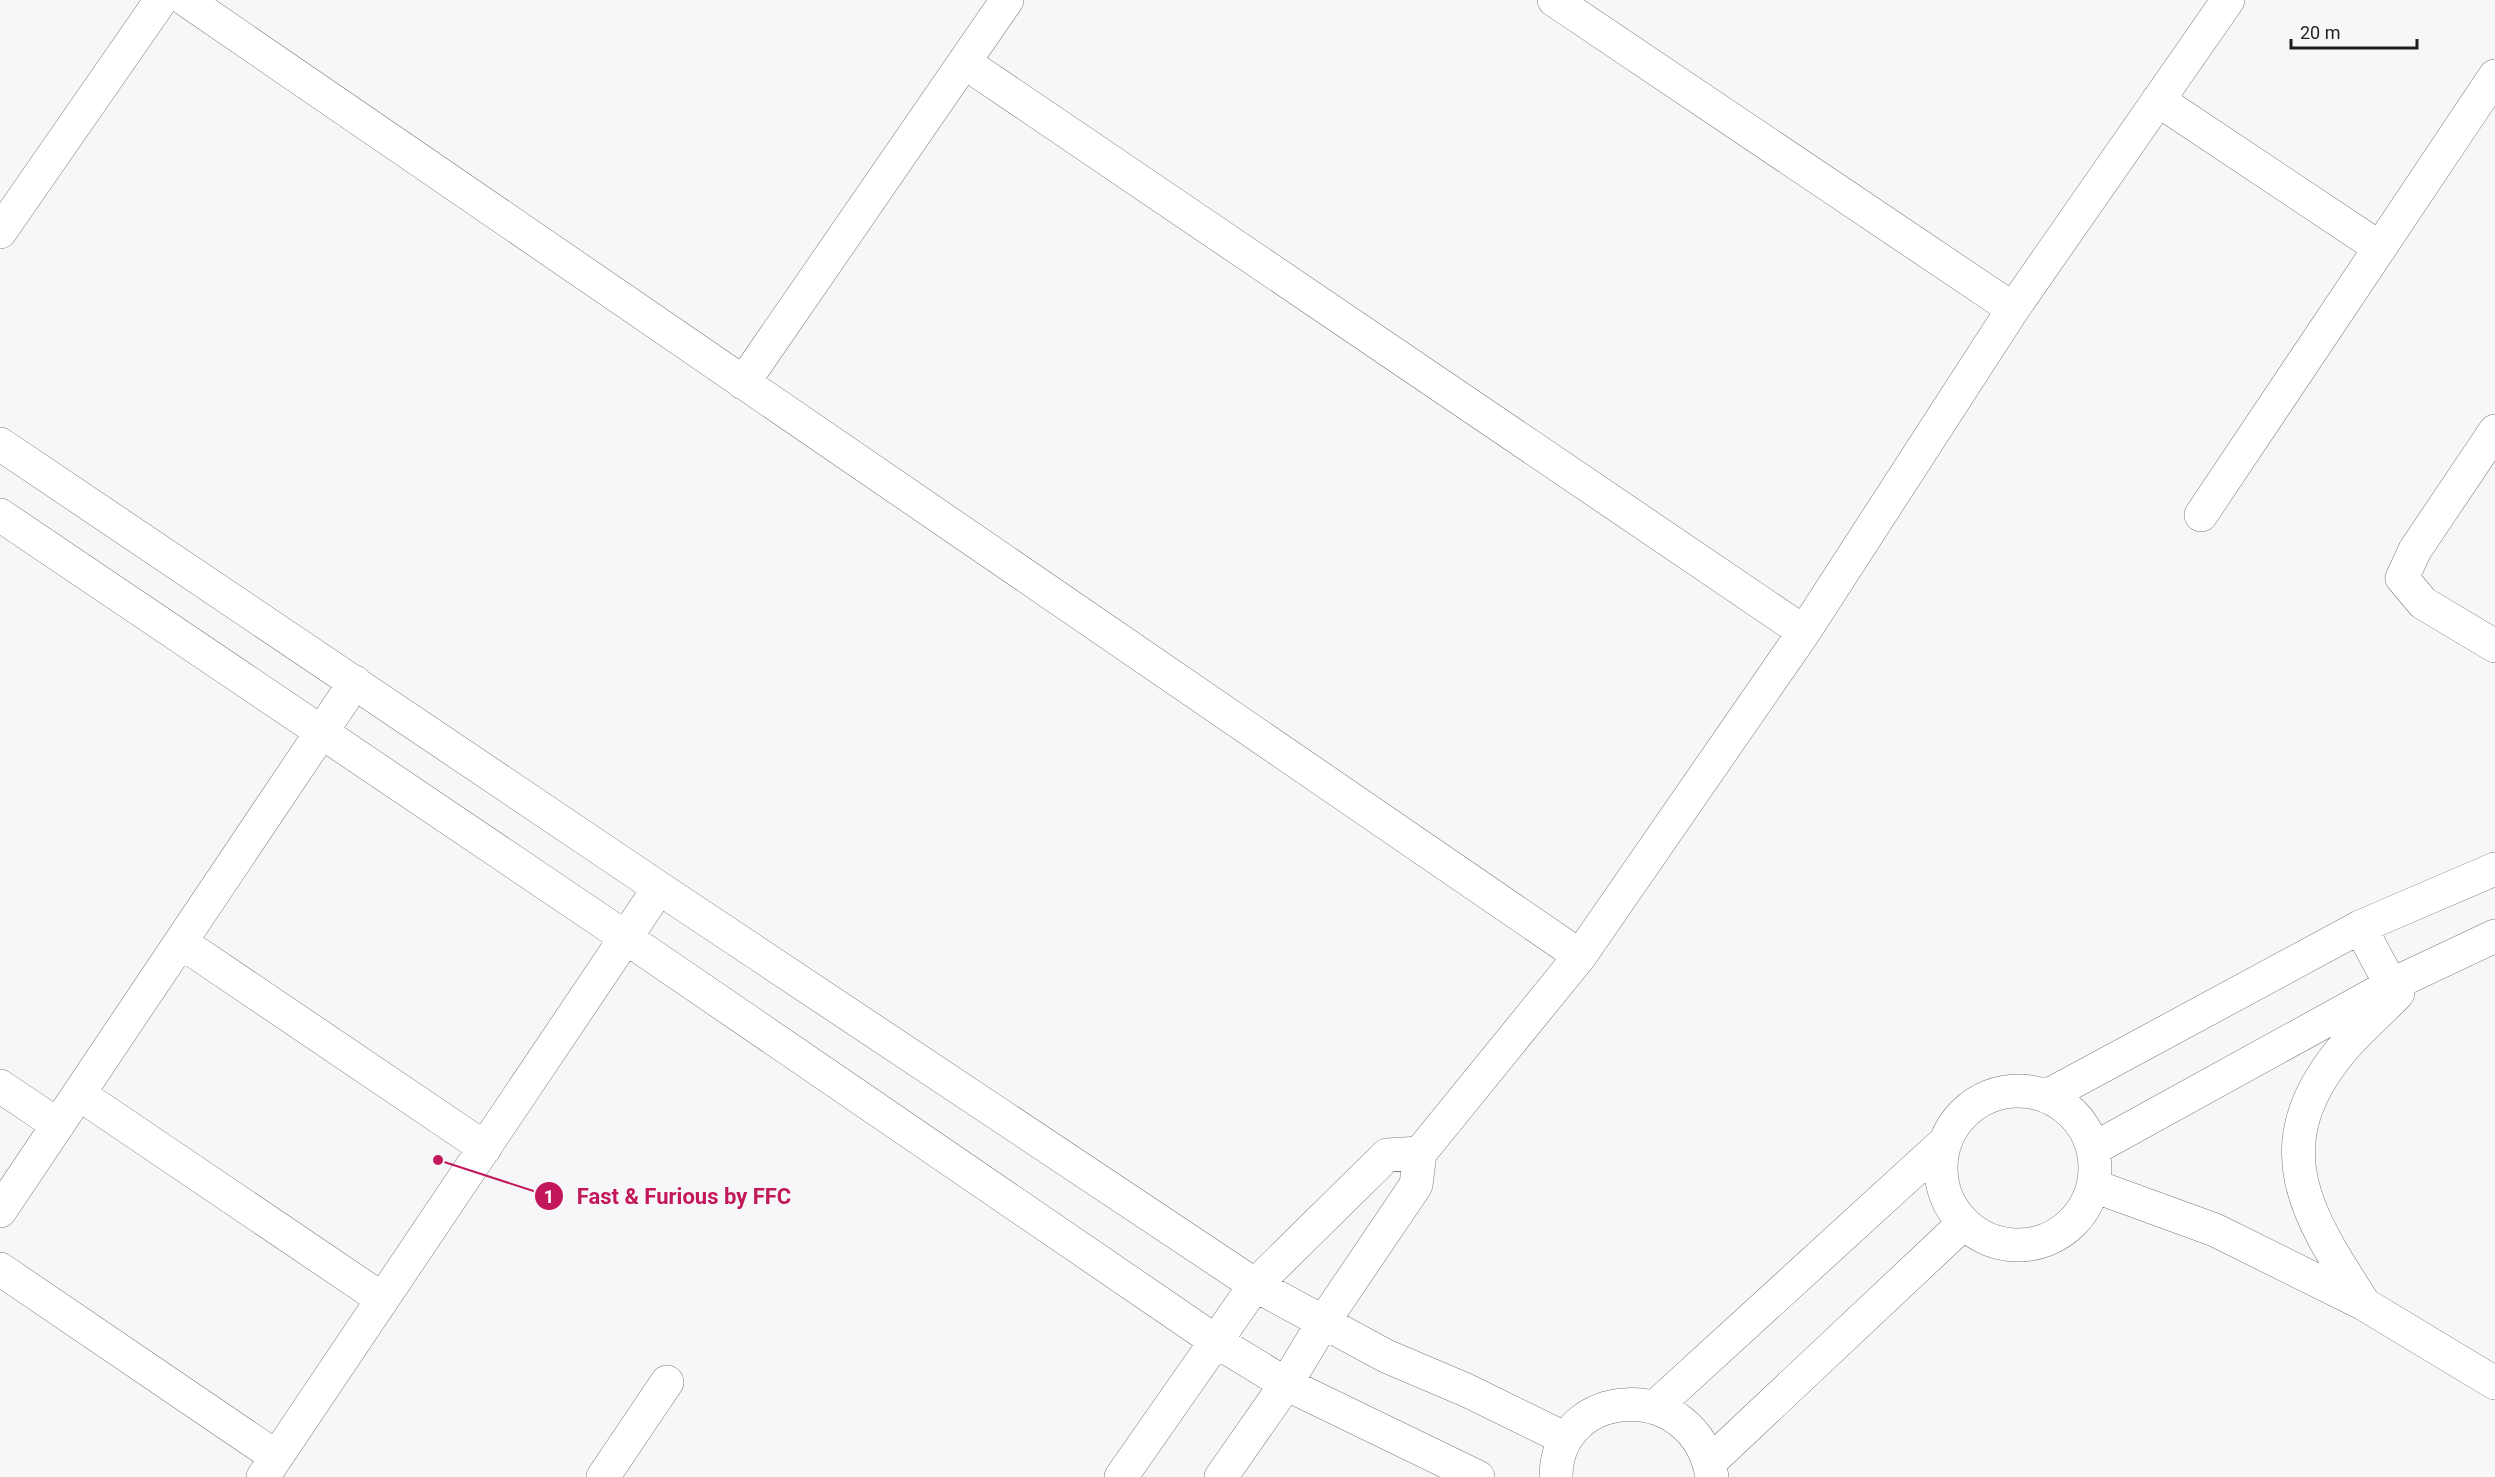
<svg xmlns="http://www.w3.org/2000/svg" width="2495" height="1477" font-family="Roboto,sans-serif">
<rect width="100%" height="100%" fill="#f7f7fa"/>
<g fill="none" stroke-linecap="round" stroke-linejoin="round">
<defs>
<path id="minor" d="M186,0L1580,956
M1554,0L2013,309
M964,62L1804,632
M2158,100L2380,248
M0,232L161,0
M743,383L1007,0
M2495,431L2415,550L2402,578L2423,603L2495,646
M0,444L659,888L1255,1285L1386,1356L1466,1390L1566,1439
M0,515L625,937L1214,1340L1286,1384L1478,1477
M2201,515L2495,76
M2360,927L2391,985
M182,943L485,1148
M0,1086L58,1125
M1941 1168a77 77 0 1 1 154 0a77 77 0 1 1-154 0Z
M79,1094L382,1299
M2047,1096L2360,927L2495,869
M2093,1149L2391,985L2495,936
M2094,1186L2215,1230L2364,1304L2495,1383
M0,1211L355,682
M0,1269L275,1456
M2363,1302C2306,1214 2263,1147 2340,1052C2357,1031 2379,1013 2398,993
M1655,1407L1946,1141
M1710,1462L1964,1223
M263,1477L659,888
M603,1477L667,1382
M1121,1477L1255,1285L1387,1155L1420,1153
M1221,1477L1286,1384L1324,1321L1416,1185L1420,1153L1580,956L1804,632L2013,309L2228,0
M1556,1477C1556,1385 1696,1376 1712,1477"/>
</defs>
<use href="#minor" stroke="#7b7b7d" stroke-width="34"/>
<use href="#minor" stroke="#fff" stroke-width="33"/>
</g>
<path fill="none" stroke="#c2185b" stroke-width="2" d="M438 1160L549 1196"/>
<g fill="#c2185b" stroke="#f7f7fa" stroke-width="2">
<circle cx="438" cy="1160" r="6"/>
<circle cx="549" cy="1196" r="15"/>
</g>
<g font-size="18" text-anchor="middle" font-weight="bold" fill="#fff">
<text x="549" y="1203">1</text>
</g>
<g font-size="22" text-anchor="middle" font-weight="bold" fill="#c2185b" stroke="#f7f7fa" stroke-width="4.5" stroke-linejoin="round" paint-order="stroke">
<text x="684" y="1204">Fast &amp; Furious by FFC</text>
</g>
<path d="M2291 39v9h126v-9" fill="none" stroke="#1f1e1f" stroke-width="3"/>
<text x="2300" y="39" font-size="18" fill="#1f1e1f" stroke="#f7f7fa" stroke-width="4.5" paint-order="stroke">20 m</text>
</svg>
